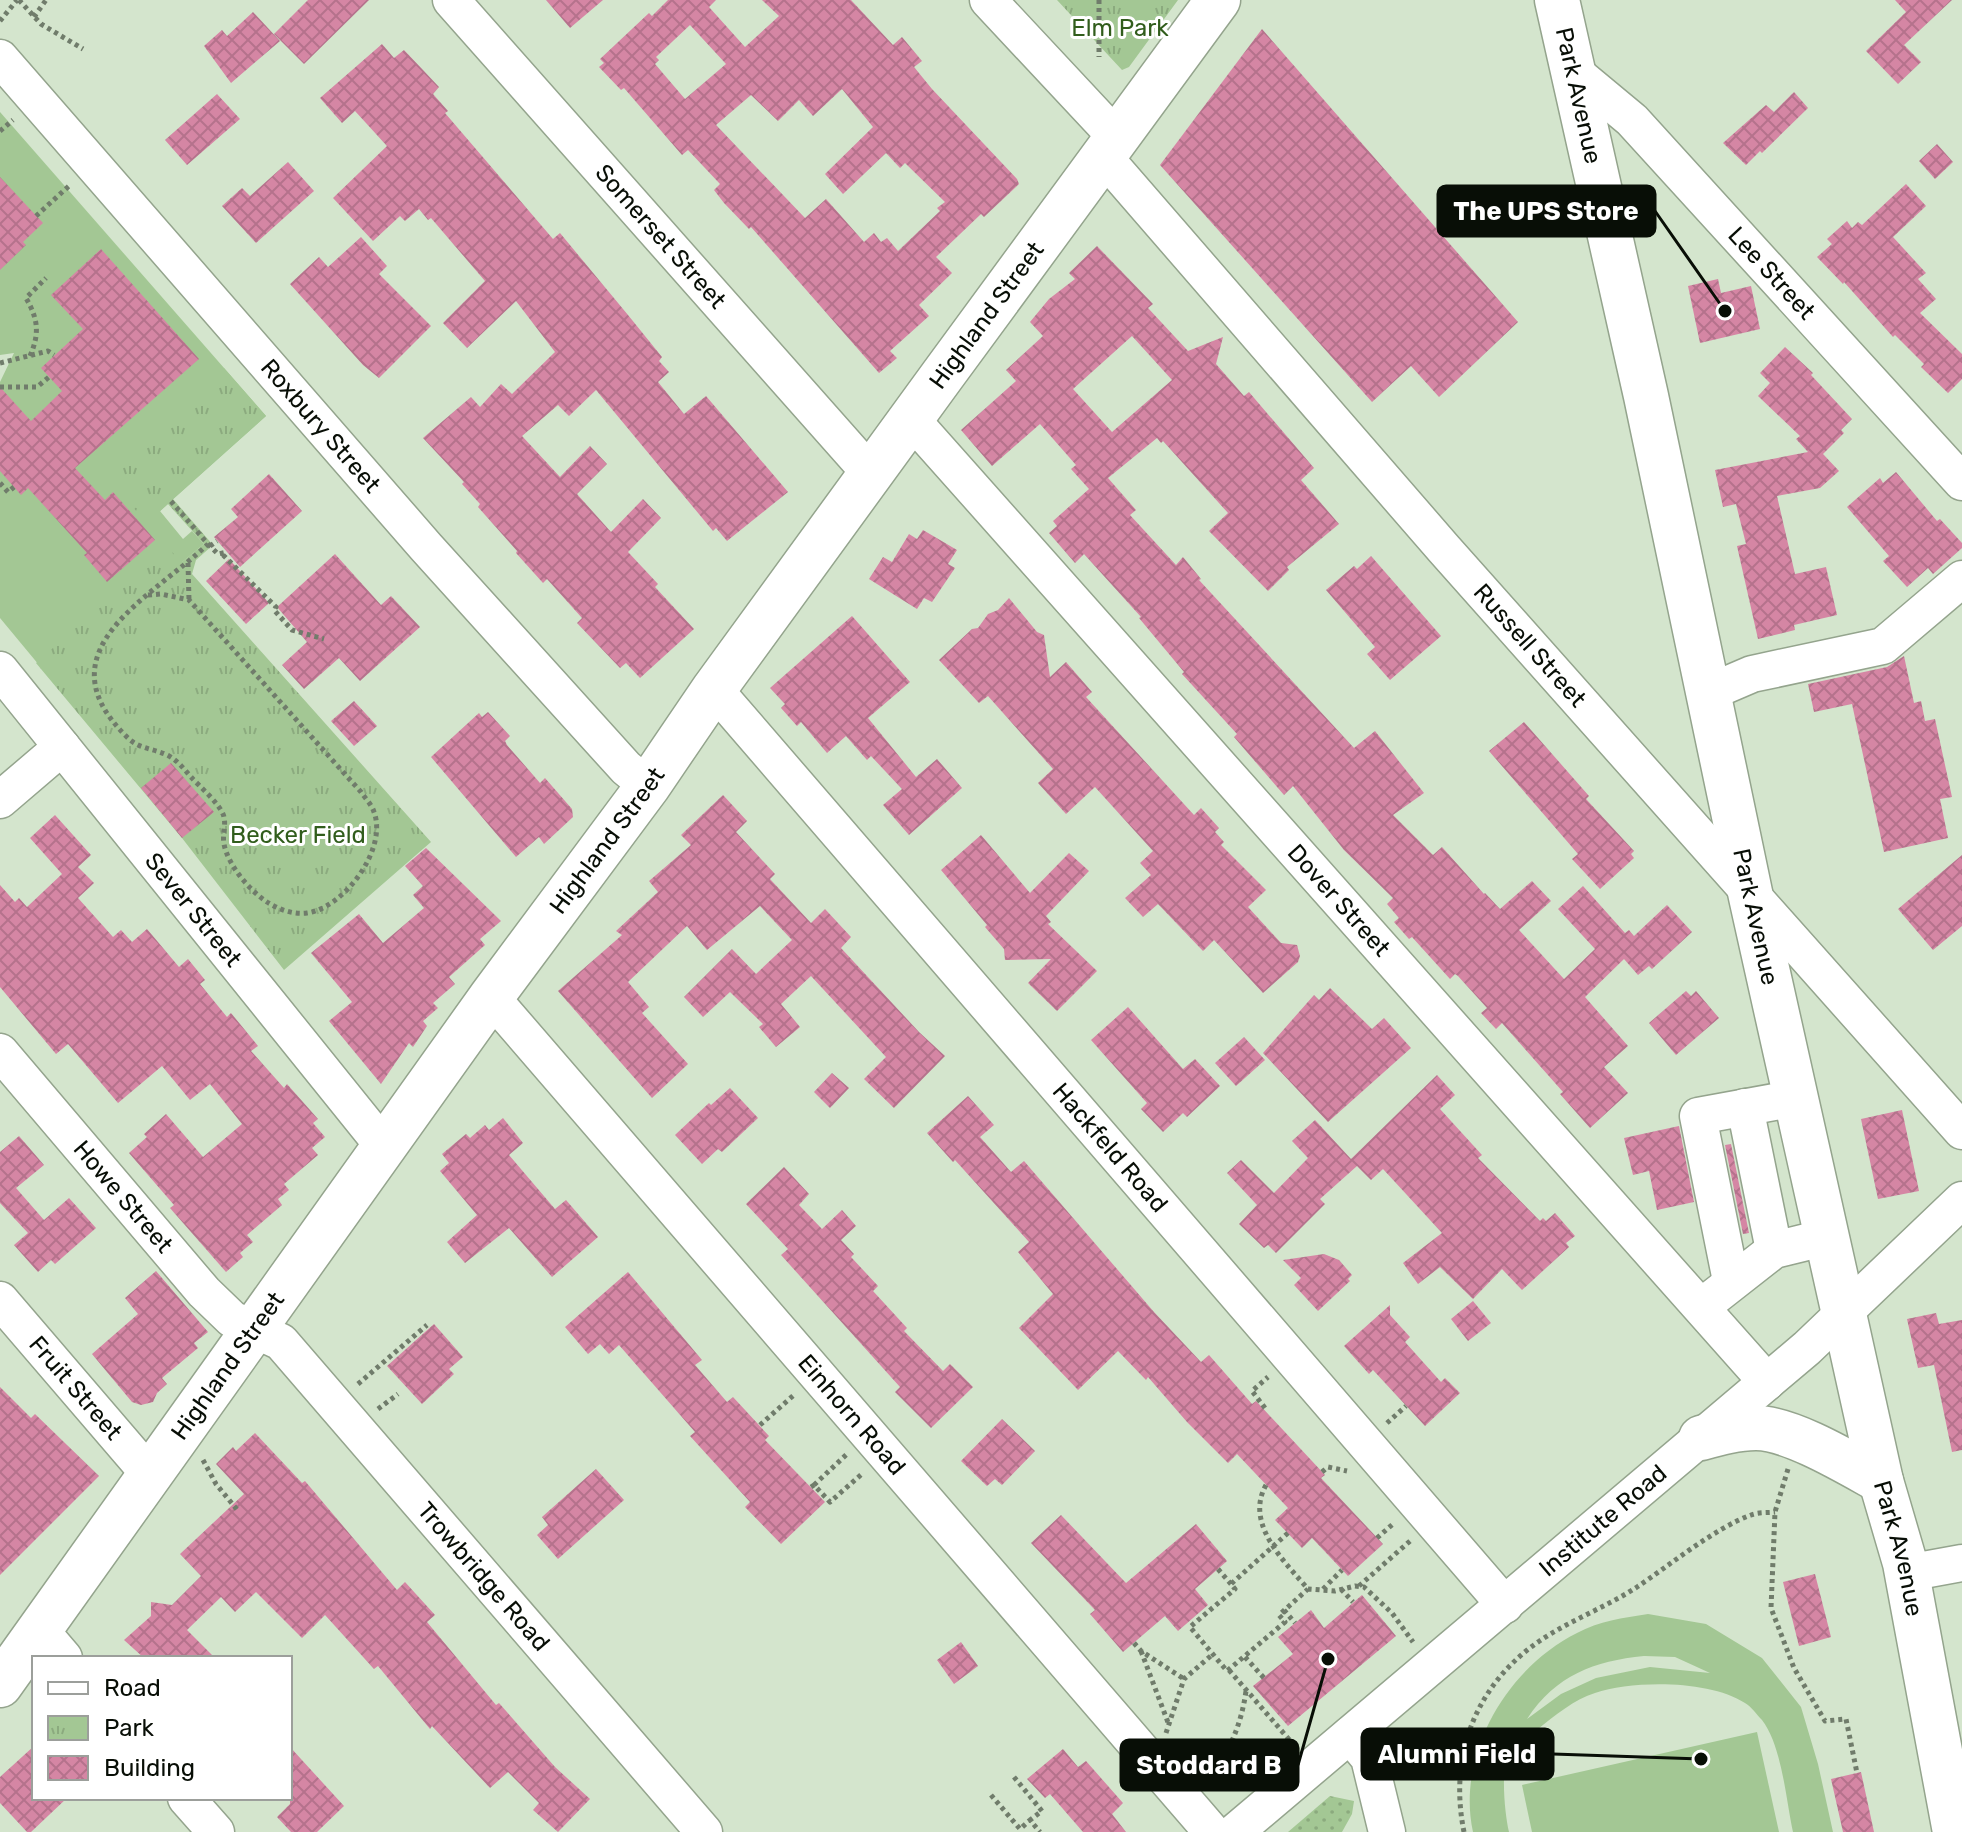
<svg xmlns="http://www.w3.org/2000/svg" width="1962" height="1832" font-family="Rubik,sans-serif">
<defs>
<pattern id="park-tufts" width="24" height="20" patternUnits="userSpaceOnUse" patternTransform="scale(2)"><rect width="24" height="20" fill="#a3c794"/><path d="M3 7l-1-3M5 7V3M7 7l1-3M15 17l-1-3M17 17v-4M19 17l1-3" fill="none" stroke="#8baa7e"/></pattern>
<pattern id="garden-dots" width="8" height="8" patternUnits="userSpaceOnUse" patternTransform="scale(2)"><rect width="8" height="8" fill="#a3c794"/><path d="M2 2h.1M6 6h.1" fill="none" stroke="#8baa7e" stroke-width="1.8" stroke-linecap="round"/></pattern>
<pattern id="building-cross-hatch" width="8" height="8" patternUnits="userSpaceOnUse" patternTransform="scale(2)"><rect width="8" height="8" fill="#d586a4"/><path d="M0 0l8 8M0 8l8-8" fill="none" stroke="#b5728c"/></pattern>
</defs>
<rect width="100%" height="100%" fill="#d4e5cd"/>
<path fill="#a3c794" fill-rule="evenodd" d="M0,112L266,416L160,511L183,539L192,531L204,544L124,610L141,788L0,618V382L14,353L0,355Z
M1648,1614L1706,1624L1762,1658L1801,1707L1818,1764L1833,1832H1793C1786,1800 1782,1746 1762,1720C1757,1715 1751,1706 1745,1703C1710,1680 1633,1680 1595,1693C1575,1699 1554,1716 1538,1729C1528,1737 1513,1747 1507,1759C1501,1774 1505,1816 1509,1832H1473C1456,1754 1507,1668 1577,1633C1599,1621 1623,1618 1648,1614ZM1644,1656L1675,1657L1710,1673L1650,1667L1596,1678L1561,1694L1527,1719C1556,1675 1594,1661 1644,1656Z
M1757,1732L1779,1832H1532L1522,1785Z"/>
<path fill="url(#park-tufts)" d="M1057,0H1178L1129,67L1122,70Z
M224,368L266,416L173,499L213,545L196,560L192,574L431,842L284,970L182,838L36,663L167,547L182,562L204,544L168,504L147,523L105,476Z"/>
<path fill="url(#garden-dots)" d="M1330,1796L1354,1801L1352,1814L1342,1832H1288Z"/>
<path fill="url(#building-cross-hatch)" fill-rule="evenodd" d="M308,0H369L304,64L274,34Z
M546,0H603L570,28Z
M668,0H716L709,7L745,47L779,16L762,0H851L893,45L902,37L922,61L914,67L932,89L1017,179L1019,184L984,217L981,214L936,257L952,273L919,305L929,316L890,351L897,358L879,373L751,227L749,229L724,203L714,190L720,184L688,150L682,155L624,88L621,90L599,67L604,63L600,59L649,13L652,16ZM690,25L726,64L685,99L655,64L659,60L656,57ZM842,89L873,127L825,174L843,194L886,153L900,168L905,163L945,202L937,208L940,211L898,251L887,238L881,242L874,233L864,242L826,199L805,218L716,125L751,95L778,121L799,100L813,116Z
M1895,0H1952L1904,45L1921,62L1898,84L1866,51L1906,12Z
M253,12L280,41L231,83L204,46L222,30L227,36Z
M1262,29L1518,322L1439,397L1411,366L1372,402L1160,165Z
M382,44L394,58L404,50L423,70L439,87L433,94L448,111L445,113L553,239L560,233L628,315L662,357L659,361L669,372L658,382L684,414L706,396L788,492L727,541L716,528L713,531L596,390L569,416L558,405L522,436L560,477L590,446L607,464L577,494L611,532L643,499L661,518L628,552L658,584L655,587L694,629L640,678L626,663L620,668L577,623L582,618L547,579L543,583L516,553L517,551L478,507L480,504L462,484L464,482L423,438L471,397L480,407L501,384L512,394L555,352L516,301L467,348L443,323L485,281L431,218L428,220L419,209L405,221L400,216L373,241L333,198L387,146L355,111L342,123L320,98Z
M1794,92L1808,108L1762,153L1760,151L1746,165L1723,143L1766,105L1774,112Z
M217,94L240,119L187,165L165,140Z
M1937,144L1953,162L1935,179L1919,161Z
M288,162L314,191L256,243L222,206L242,188L250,196Z
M0,177L43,223L23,242L26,245L0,270Z
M1906,184L1926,206L1893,237L1926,273L1918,279L1936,299L1920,313L1962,354V379L1948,393L1921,367L1924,364L1895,335L1893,337L1844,282L1843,284L1817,257L1832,244L1827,239L1847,221L1852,228L1858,222L1862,225Z
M361,237L387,266L379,274L431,326L379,378L363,365L290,284L319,257L328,267Z
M1097,246L1153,304L1148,308L1188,351L1223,337L1216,364L1244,396L1249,392L1314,468L1301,480L1339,524L1287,567L1289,570L1268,591L1209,531L1228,513L1163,441L1161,443L1157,438L1108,478L1136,510L1130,515L1176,565L1183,557L1201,579L1199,580L1354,748L1375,731L1424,793L1393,815L1433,855L1442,847L1484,894L1485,893L1500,909L1532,881L1551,901L1519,930L1564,979L1595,949L1558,909L1583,886L1625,933L1629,930L1634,936L1667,905L1692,932L1652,969L1649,966L1638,975L1624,959L1585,997L1628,1046L1604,1067L1628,1093L1590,1128L1560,1094L1563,1092L1502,1023L1496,1029L1481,1013L1487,1008L1458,976L1455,974L1450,979L1412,937L1409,939L1394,922L1399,918L1387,904L1393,898L1344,850L1293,786L1284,795L1234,737L1237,734L1182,674L1184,672L1139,618L1141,617L1084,554L1075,563L1049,533L1057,526L1053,521L1089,489L1071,469L1076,465L1040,424L992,466L961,430L1016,381L1006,370L1043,336L1030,322L1049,299L1075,279L1069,273ZM1132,336L1172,380L1112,432L1073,389Z
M101,249L199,359L75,468L105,500L113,492L155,540L107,582L84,555L87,553L28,488L21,495L0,471V387L31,421L62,391L41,368L83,329L51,295Z
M1718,279L1721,293L1751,286L1760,329L1700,343L1688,286Z
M1785,347L1813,373L1811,375L1852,419L1841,430L1844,433L1823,454L1839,471L1820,488L1777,496L1795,574L1826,567L1837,615L1794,625L1795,630L1758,639L1737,546L1746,544L1736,504L1723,507L1715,470L1808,452L1796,439L1800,436L1758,396L1770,383L1760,373Z
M1896,472L1937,521L1940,519L1962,543V548L1933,574L1928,568L1907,587L1883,561L1889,556L1847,507L1880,478L1883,483Z
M269,474L302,511L240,567L214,537L238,517L231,509Z
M923,530L957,550L948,564L955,568L932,602L924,598L917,609L869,579L883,557L892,562L909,534L917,539Z
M335,554L381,605L391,596L420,627L360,681L339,658L304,689L282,665L307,642L277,607Z
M1371,556L1441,636L1390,680L1367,654L1375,647L1326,590L1354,566L1357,569Z
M229,559L269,603L246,624L206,581Z
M1009,598L1037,632L1044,635L1050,677L1066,662L1092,692L1086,697L1194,815L1201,808L1219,828L1215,832L1224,842L1221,845L1266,890L1248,907L1281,943L1297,945L1300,956L1298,962L1263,993L1214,940L1203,951L1158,904L1143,917L1125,898L1151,875L1140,863L1153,851L1095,787L1066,814L1038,783L1053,769L988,696L979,703L939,660L972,629L978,628L988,614L998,610Z
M852,616L910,682L868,718L916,777L937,759L962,788L909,835L883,805L902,789L871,756L867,760L846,736L827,753L801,722L797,726L781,708L785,704L770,688Z
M1904,656L1914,703L1921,701L1925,721L1935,719L1952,797L1940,799L1948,838L1884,852L1852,704L1814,712L1808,684L1887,667Z
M354,701L377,726L354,746L331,721Z
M488,712L510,736L505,741L507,745L540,783L545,778L572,809L573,817L544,844L539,837L516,857L431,757L479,713L482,717Z
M1524,722L1589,796L1586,799L1634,851L1631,854L1634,858L1600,889L1572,859L1578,854L1489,751Z
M171,763L214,812L182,838L141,788Z
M723,795L747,821L736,832L775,874L770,879L811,923L825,909L851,937L841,948L919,1032L945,1056L894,1108L864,1079L886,1057L811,976L781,1004L800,1027L776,1047L759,1027L763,1024L730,992L703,1017L684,997L732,949L756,974L792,940L760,906L707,950L687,926L628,982L649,1007L642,1013L688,1064L652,1098L558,991L622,935L616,931L658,892L649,881L691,845L681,835Z
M55,815L91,855L78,867L94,883L78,898L113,937L121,930L132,942L147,929L179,967L188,959L205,980L200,984L227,1017L231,1013L258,1046L251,1051L284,1088L287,1084L318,1119L313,1123L325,1137L312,1148L318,1155L284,1184L289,1190L278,1199L282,1205L247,1235L253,1242L240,1253L243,1257L226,1272L170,1208L174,1205L129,1153L147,1137L144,1134L166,1114L203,1157L242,1124L210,1084L190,1100L162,1066L118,1103L68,1044L56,1054L0,987V885L15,902L19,898L27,907L62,874L30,838Z
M981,835L1030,893L1069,853L1089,871L1046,916L1051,922L1048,924L1097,971L1057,1011L1028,983L1051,959L1005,960L1004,949L985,927L987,925L941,870Z
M426,848L501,921L480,939L485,945L449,977L455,984L433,1003L438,1008L423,1021L427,1026L413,1047L409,1043L381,1084L329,1021L352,1002L311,953L359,914L383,943L424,908L413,895L423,886L405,866Z
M1962,855V926L1933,950L1898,909Z
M1330,988L1372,1029L1384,1018L1411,1048L1328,1122L1263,1053L1314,995L1319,1000Z
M1686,991L1691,996L1696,991L1719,1018L1676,1055L1649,1023Z
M1128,1007L1183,1069L1195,1059L1220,1086L1187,1117L1183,1113L1163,1132L1141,1109L1147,1103L1091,1040Z
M1244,1037L1265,1060L1236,1086L1215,1063Z
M832,1073L849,1088L830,1108L814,1092Z
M1437,1075L1455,1095L1440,1109L1482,1155L1478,1158L1540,1221L1543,1218L1546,1221L1555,1213L1575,1236L1566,1243L1569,1247L1522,1290L1502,1269L1473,1299L1440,1267L1418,1284L1403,1263L1442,1233L1383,1169L1371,1180L1357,1166L1320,1199L1325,1204L1276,1253L1268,1245L1264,1248L1239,1224L1257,1205L1227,1173L1241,1160L1274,1193L1308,1158L1292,1141L1315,1120L1351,1159Z
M730,1088L758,1118L722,1152L718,1149L702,1164L675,1135L709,1103L711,1105Z
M968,1096L994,1125L980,1137L1011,1172L1024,1161L1154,1312L1201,1362L1209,1355L1252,1404L1256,1401L1325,1475L1321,1478L1383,1544L1348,1576L1312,1538L1302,1548L1275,1520L1288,1508L1237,1454L1228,1463L1187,1422L1148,1377L1146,1380L1118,1351L1078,1390L1019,1328L1053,1294L1018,1252L1029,1242L955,1160L953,1162L927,1133Z
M1902,1110L1919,1191L1878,1199L1861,1119Z
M503,1118L523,1143L509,1155L555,1209L566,1200L598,1237L552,1277L509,1228L465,1263L447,1242L477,1215L440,1171L449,1163L442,1154L466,1134L470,1138L485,1125L489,1130Z
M1679,1126L1694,1202L1657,1210L1649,1171L1633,1175L1624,1138Z
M19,1136L44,1165L16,1188L44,1220L69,1198L96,1228L55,1264L51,1260L38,1272L14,1245L28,1233L0,1203V1152Z
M1731,1144L1749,1233L1743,1234L1725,1145Z
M784,1167L809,1194L799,1205L822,1229L842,1210L856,1226L841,1240L854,1254L851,1257L878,1286L873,1291L907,1328L904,1331L943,1371L950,1364L973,1387L931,1428L895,1392L900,1387L781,1255L788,1249L746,1204Z
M1324,1254L1339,1260L1352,1275L1348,1279L1350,1281L1318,1311L1294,1285L1301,1278L1283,1260Z
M156,1271L208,1332L194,1343L198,1348L162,1378L167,1384L157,1393L153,1402L141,1405L132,1402L92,1354L138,1314L125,1298Z
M628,1272L702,1360L695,1365L727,1402L733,1397L769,1436L765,1440L825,1502L781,1544L745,1507L750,1502L690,1436L695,1432L619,1345L609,1354L600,1344L588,1354L565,1327Z
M1473,1301L1491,1323L1468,1341L1451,1319Z
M1390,1305V1315L1410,1337L1405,1342L1441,1382L1445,1378L1460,1393L1425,1426L1373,1370L1369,1374L1344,1346Z
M1936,1313L1939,1324L1962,1320V1450L1952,1452L1934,1365L1918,1368L1907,1319Z
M434,1324L463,1357L449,1369L454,1374L422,1404L387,1366Z
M0,1387L31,1418L35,1414L99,1476L0,1575Z
M1002,1419L1035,1451L1002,1485L995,1479L987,1486L961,1461Z
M255,1433L302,1483L305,1481L397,1590L405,1582L435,1615L427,1622L496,1705L499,1703L555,1767L590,1799L558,1832L533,1810L539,1803L508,1772L490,1788L432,1726L430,1729L378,1666L374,1669L325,1615L302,1638L256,1592L235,1612L221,1597L187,1630L215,1658H144L124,1640L151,1616V1602L172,1605L201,1576L180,1554L244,1494L216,1464L233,1447L236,1451Z
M596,1469L624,1500L558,1559L537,1535L548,1525L542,1517Z
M1061,1515L1126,1583L1196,1524L1227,1561L1195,1589L1208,1605L1178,1631L1165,1616L1123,1652L1090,1614L1095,1610L1031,1543Z
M1815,1574L1831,1637L1799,1646L1783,1582Z
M1362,1595L1396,1636L1288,1726L1253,1686L1293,1654L1278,1637L1311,1610L1324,1628Z
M961,1642L978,1666L954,1684L937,1660Z
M34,1746V1798H67L31,1832H27L0,1803V1777Z
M290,1747L344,1806L317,1832H291L277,1817L290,1804Z
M1063,1749L1078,1767L1086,1761L1123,1803L1112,1814L1126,1832H1083L1050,1794L1045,1798L1027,1779Z
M1861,1772L1874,1832H1843L1831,1779Z"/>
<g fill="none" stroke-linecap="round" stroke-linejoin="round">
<defs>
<g id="minor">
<path id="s1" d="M451,0L871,474"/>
<path d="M988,0L1117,138"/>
<path id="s2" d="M0,58L426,547L626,768L648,786"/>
<path id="s3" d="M1573,71L1632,120L1962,482"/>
<path id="s4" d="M1104,157L1444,549L1962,1131"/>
<path id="s5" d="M911,419L1767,1382"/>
<path id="s6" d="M0,670L385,1148"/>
<path id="s7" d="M714,689L1505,1605"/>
<path d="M1710,692L1752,674L1883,646L1962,579"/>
<path d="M0,800L62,747"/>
<path id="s8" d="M491,997L1212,1832"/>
<path id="s9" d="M0,1052L204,1292L232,1319L281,1342L704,1832"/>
<path d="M1745,1107L1774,1250"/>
<path d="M1731,1281L1698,1116L1796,1098"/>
<path d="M1714,1297L1774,1250L1827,1237"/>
<path id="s10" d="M0,1300L151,1476"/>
<path d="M1907,1573L1962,1563"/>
<path d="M41,1631L64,1658"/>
<path d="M1350,1735L1369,1758L1387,1832"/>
<path d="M186,1798L216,1832"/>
<path id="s11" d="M1235,1832L1807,1348L1962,1200"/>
</g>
<g id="major">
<path id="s12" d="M1557,0L1646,396L1751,897L1844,1314L1881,1481L1905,1563L1955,1832"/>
<path d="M1701,1438C1719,1433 1737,1428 1756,1428C1791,1428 1850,1464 1881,1481"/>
</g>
<g id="highway">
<path id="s13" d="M0,1685L491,997L648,786L714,689L942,376L1218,0"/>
</g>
</defs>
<use href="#minor" stroke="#94a48d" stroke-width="39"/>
<use href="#major" stroke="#94a48d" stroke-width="47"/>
<use href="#highway" stroke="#94a48d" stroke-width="47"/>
<path stroke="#707c6b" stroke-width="5" stroke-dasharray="4 4" stroke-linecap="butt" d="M19,0L41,24L83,49
M1099,0V57
M34,17L46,0
M0,21L17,0
M0,131L13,120
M36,216L70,185
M30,356C40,333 38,319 26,298L46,278
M0,363L48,351L54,355
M0,387H37L49,377
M0,483L8,492L14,487
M208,544L218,554L227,552
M210,546L217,541
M223,555L276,607L274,610L292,630L324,639
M188,563L189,600
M148,595L161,594L189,600L361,792C365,798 372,805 374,812C388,849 344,908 307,913C293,915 278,909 267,902C249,890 228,865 224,844C222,834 227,823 223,814C217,801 200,787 191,777C184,769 178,761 169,756C154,748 139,750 126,736C39,650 153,597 208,544L169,499
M358,1384L427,1325
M1265,1408L1252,1391L1268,1377
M378,1409L398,1394
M1387,1423L1406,1406
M760,1425L795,1394
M203,1460L216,1484L239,1512
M1788,1469L1775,1512L1771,1608L1794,1668L1825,1721L1846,1719L1857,1773
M1322,1472L1328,1467L1347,1471
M814,1485L847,1454
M1266,1485C1244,1524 1285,1562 1308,1589L1335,1591L1355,1586L1364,1587L1392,1613L1413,1642
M811,1487L814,1485L830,1502L863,1473
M1288,1533L1231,1584L1235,1589L1190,1627L1227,1671L1285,1622L1279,1615L1308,1589
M1377,1538L1394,1523
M1218,1569L1231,1584
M1359,1586L1410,1541
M1323,1589L1342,1570
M1341,1589L1353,1602
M1284,1610L1295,1623
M1134,1643L1141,1651L1184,1679
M1141,1651L1169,1725
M1245,1657L1264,1678
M1229,1670L1293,1744
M1166,1733L1184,1679L1213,1654
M1014,1777L1042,1811L1030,1820
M1208,1783C1228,1753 1241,1727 1246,1691
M991,1795L1020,1829L1030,1820L1040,1832
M1464,1832C1450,1763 1470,1697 1526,1651C1559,1624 1602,1610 1637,1587C1670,1565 1715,1528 1751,1515C1758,1512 1767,1513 1775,1512"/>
<use href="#minor" stroke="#fff" stroke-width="36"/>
<use href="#major" stroke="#fff" stroke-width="44"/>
<use href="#highway" stroke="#fff" stroke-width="44"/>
</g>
<g text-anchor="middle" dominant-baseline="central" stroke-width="6" stroke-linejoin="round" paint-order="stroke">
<g font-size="24" fill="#315d1c" stroke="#fff">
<text x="1120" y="28">Elm Park</text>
<text x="298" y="835">Becker Field</text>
</g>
<g font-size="24" fill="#080e06" stroke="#fff">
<text stroke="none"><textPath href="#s12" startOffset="98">Park Avenue</textPath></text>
<text stroke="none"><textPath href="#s1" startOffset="316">Somerset Street</textPath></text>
<text stroke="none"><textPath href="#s3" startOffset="284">Lee Street</textPath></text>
<text stroke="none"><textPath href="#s13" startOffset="1688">Highland Street</textPath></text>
<text stroke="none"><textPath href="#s2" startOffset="488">Roxbury Street</textPath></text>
<text stroke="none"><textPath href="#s4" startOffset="648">Russell Street</textPath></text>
<text stroke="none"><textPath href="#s13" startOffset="1040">Highland Street</textPath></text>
<text stroke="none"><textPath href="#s5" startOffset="644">Dover Street</textPath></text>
<text stroke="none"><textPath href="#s6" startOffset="308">Sever Street</textPath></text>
<text stroke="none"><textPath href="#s12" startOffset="938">Park Avenue</textPath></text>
<text stroke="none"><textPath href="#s7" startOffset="606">Hackfeld Road</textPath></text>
<text stroke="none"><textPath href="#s9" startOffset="190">Howe Street</textPath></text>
<text stroke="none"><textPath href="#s13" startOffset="392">Highland Street</textPath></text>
<text stroke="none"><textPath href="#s10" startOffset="116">Fruit Street</textPath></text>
<text stroke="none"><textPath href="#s8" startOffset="552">Einhorn Road</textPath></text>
<text stroke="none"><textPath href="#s11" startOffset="482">Institute Road</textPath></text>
<text stroke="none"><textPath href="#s12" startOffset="1586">Park Avenue</textPath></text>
<text stroke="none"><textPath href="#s9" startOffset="718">Trowbridge Road</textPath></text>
</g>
</g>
<path fill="none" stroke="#080e06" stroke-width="3" d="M1725 311L1655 211M1701 1759L1553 1754M1328 1659L1298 1765"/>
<g fill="#080e06" stroke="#fff" stroke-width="3">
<circle cx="1725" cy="311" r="8"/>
<circle cx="1701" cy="1759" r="8"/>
<circle cx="1328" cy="1659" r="8"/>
</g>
<g fill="#080e06" stroke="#080e06" stroke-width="3">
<rect x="1438" y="186" width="217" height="50" rx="8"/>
<rect x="1362" y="1729" width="191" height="50" rx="8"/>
<rect x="1121" y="1740" width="177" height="50" rx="8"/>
</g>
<g font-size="26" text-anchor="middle" font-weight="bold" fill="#fff">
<text x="1546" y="220">The UPS Store</text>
<text x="1457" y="1763">Alumni Field</text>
<text x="1209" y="1774">Stoddard B</text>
</g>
<rect x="32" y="1656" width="260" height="144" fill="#ffffff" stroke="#9c9f9b" stroke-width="2"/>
<rect x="48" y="1682" width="40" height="12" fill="#ffffff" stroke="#9c9f9b" stroke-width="2"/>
<text x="104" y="1696" font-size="24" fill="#080e06">Road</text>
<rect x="48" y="1716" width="40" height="24" fill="url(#park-tufts)" stroke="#9c9f9b" stroke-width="2"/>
<text x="104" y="1736" font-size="24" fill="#080e06">Park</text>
<rect x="48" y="1756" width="40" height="24" fill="url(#building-cross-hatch)" stroke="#9c9f9b" stroke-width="2"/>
<text x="104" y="1776" font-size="24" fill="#080e06">Building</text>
</svg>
